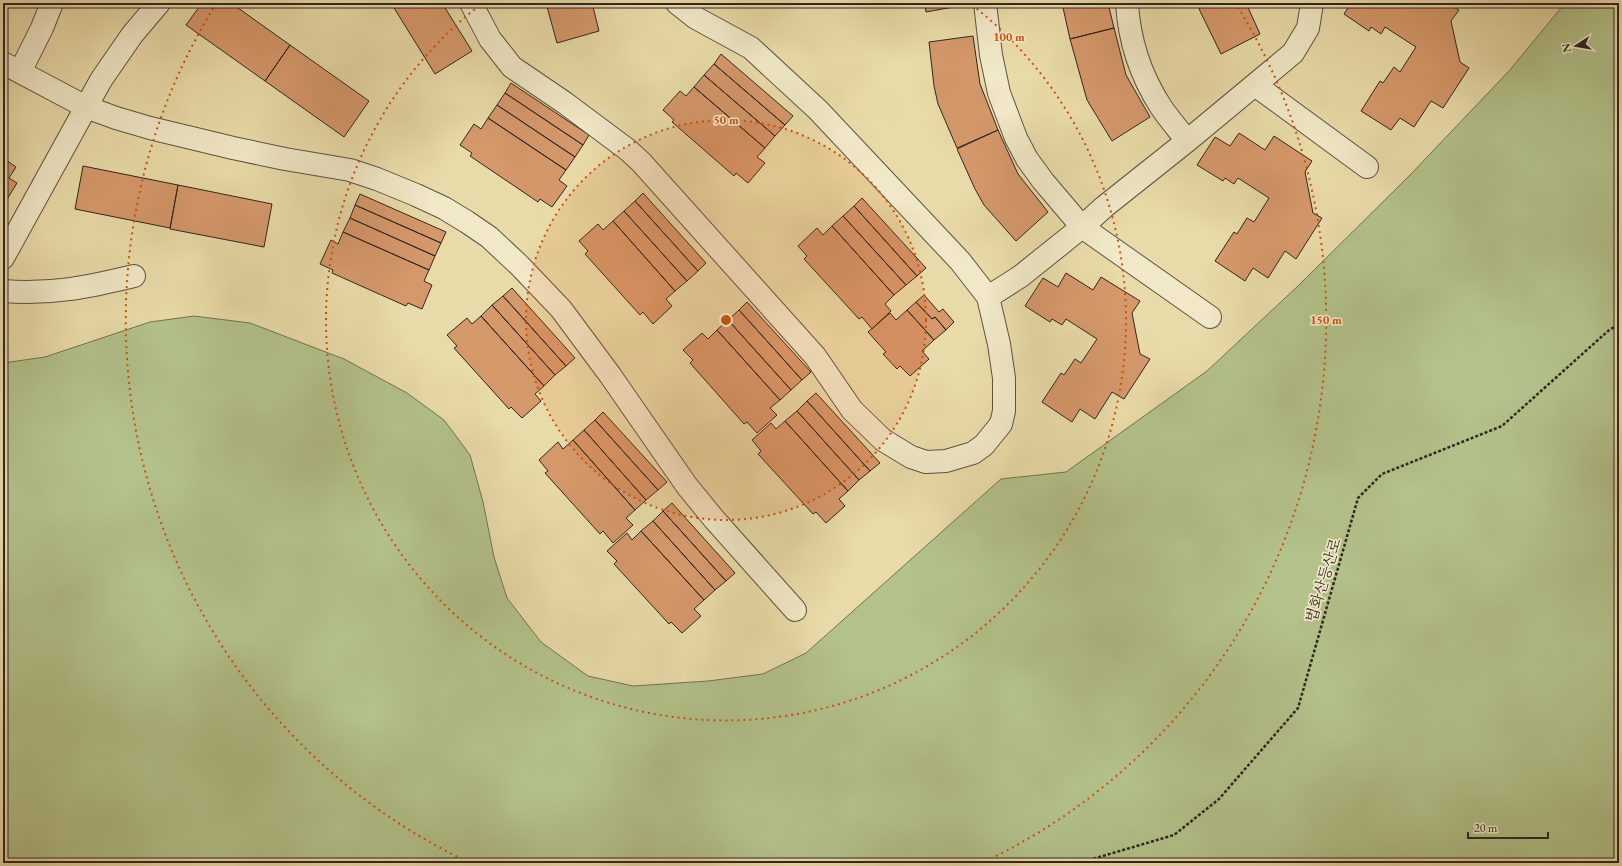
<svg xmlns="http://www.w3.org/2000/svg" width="1622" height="866" font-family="'EB Garamond','Noto Serif KR',serif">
<rect width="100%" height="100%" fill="#e9dba9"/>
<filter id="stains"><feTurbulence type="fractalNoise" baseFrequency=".005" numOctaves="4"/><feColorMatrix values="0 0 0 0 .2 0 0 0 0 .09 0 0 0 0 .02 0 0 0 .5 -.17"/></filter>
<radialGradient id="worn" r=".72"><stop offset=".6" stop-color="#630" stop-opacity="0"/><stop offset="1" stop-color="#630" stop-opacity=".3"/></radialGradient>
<path fill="#b3c18a" stroke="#727356" d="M1565,3H1619V863H3V363L45,357L150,322L194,316L250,323L344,359L407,393L444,420L470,455L483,502L494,557L507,598L541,642L588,676L633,686L708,681L763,674L806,653L1001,479L1066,472L1207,371L1299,285L1411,174L1509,71Z"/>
<path fill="#d5986b" stroke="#312521" d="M202,3H231L290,45L265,81L186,25Z
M391,3H442L472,51L435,74Z
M546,3H592L599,31L557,43Z
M925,3H970V4L926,12Z
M1062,3H1108L1114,28L1070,39Z
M1197,3H1246L1260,34L1221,54L1200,11Z
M1351,3H1448L1459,10L1451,21L1460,62L1469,68L1443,108L1431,101L1414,127L1400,118L1391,130L1361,111L1380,81L1383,83L1394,67L1400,72L1416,47L1385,27L1381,34L1371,27L1369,31L1344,14Z
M1114,28L1126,75L1150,117L1112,141L1087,100L1070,39Z
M973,36L980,84L998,130L957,148L938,104L934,86L929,42Z
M290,45L369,101L344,137L265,81Z
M721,54L793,116L785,125L714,64Z
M714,64L785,125L775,136L704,75Z
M704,75L775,136L765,148L694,87Z
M511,83L589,135L583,145L505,93Z
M694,87L765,148L757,157L765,163L748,183L736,173L734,176L672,122L674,120L663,110L680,91L686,96Z
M505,93L583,145L575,157L497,105Z
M497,105L575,157L566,170L488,118Z
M488,118L566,170L559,180L567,186L552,207L540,199L538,202L470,156L472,153L460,145L474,124L481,129Z
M998,130L1018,174L1048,212L1016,241L984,205L975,189L957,149Z
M1239,133L1265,150L1274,136L1312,161L1305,172L1313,213L1322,218L1296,259L1285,251L1268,278L1253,268L1245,281L1215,261L1234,232L1237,234L1247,218L1254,222L1269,198L1238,178L1234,184L1225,178L1223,181L1197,165L1215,137L1230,146Z
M3,158L16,167L9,178L17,183L3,206Z
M83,166L178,185L170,228L75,209Z
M178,185L272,204L264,247L170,229Z
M643,193L706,263L698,271L635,201Z
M360,194L446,232L441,243L355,205Z
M862,198L926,268L917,276L854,206Z
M635,201L698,271L687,281L624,211Z
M355,205L441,243L435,256L350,218Z
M854,206L917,276L906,285L843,216Z
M624,211L687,281L675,291L613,221Z
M843,216L906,285L894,295L832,226Z
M350,218L435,256L429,270L343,232Z
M613,221L675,291L666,299L672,306L653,324L643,312L640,315L585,254L588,251L579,241L598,224L603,230Z
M832,226L894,295L885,304L891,311L872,329L862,317L859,319L804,259L807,256L798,246L817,228L823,235Z
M343,232L429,270L424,281L432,285L422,309L408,303L406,306L332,273L333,270L320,264L331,240L338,244Z
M1066,273L1093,290L1101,277L1140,301L1132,313L1140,354L1150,359L1124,399L1112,392L1095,419L1080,409L1072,422L1042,402L1061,373L1064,375L1075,359L1081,363L1097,339L1066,319L1062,325L1052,319L1050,322L1025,306L1043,278L1058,287Z
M512,288L575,358L566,366L503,296Z
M924,295L939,312L943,309L954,322L946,330L935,317L932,319L916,302Z
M503,296L566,366L555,375L492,305Z
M747,302L811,372L802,380L739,310Z
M916,302L932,319L935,317L946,330L934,340L907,310Z
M492,305L555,375L544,386L481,316Z
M739,310L802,380L791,390L728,320Z
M907,310L934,340L922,351L929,359L910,376L900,366L897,369L883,354L886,352L868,332L890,313L896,320Z
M481,316L544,386L535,394L541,401L522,418L511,407L509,409L454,348L457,346L447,335L467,318L472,324Z
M728,320L791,390L780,400L717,330Z
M717,330L780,400L770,408L777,415L757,433L747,422L744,424L690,363L693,360L683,350L702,333L708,339Z
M816,393L880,463L870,471L807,401Z
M807,401L870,471L859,480L797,411Z
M797,411L859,480L848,491L785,421Z
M603,412L667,482L658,490L595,420Z
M595,420L658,490L646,500L584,430Z
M785,421L848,491L839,499L845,506L826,523L816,512L813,514L758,454L761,451L752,440L771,423L776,429Z
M584,430L646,500L635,510L573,440Z
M573,440L635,510L626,518L633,525L613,543L603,531L600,534L545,473L548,471L539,460L558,442L563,449Z
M672,503L735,573L726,581L663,511Z
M663,511L726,581L715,590L653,521Z
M653,521L715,590L704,600L641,531Z
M641,531L704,600L694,609L701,616L682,633L671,622L669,624L614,564L617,561L607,551L627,533L632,540Z"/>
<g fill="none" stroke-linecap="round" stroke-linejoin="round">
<defs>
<path id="minor" d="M471,3L490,39L512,67L565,103L628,150L641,162L815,356L852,410L883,440L911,457L926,462L946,461L973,453L984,445L1001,424L1004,411V378L999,344L988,297L1021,276L1082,227L1104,207L1187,141L1293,53L1308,28L1312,3
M677,3L696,18L751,48L818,110L960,261L988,297
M985,3L991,55L999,93L1016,138L1027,159L1043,181L1082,227L1210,317
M1127,3C1129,39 1141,76 1161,107C1169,119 1179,130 1187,141
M3,63L86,107L116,118L150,128L233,148L285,159L350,170L377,179L416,195L444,208L467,222L489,237L519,265L561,309L610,375L687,486L714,519L795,610
M20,72L42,28L52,3
M1255,85L1367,167
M3,258L101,80L132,35L159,3
M3,291C51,295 88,287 134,276"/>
</defs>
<use href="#minor" stroke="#5f5243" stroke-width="24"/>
<path stroke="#312521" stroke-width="2.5" stroke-dasharray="3 2" stroke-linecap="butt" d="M1079,863L1174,835L1219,799L1298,708L1358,498L1382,474L1502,426L1608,331L1619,324"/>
<use href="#minor" stroke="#f1e8c7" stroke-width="22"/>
</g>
<circle cx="726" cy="320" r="200" fill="#cd510f" fill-opacity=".12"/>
<g fill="none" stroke="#cd510f" stroke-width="2" stroke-dasharray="2 4">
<circle cx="726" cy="320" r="200"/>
<path d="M972 5A400 400 0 1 1 480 5"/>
<path d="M468 862A600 600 0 0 1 214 7M1238 7A600 600 0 0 1 984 862"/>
</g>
<g text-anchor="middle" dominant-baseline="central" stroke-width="3.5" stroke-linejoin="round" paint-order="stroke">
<g font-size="15" fill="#312521" stroke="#f1e8c7">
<text transform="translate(1323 580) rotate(-73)">법화산등산로</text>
</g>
</g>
<circle cx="726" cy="320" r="6" fill="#cd510f" stroke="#f1e8c7" stroke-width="2"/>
<g font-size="12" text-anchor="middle" font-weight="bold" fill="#cd510f" stroke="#f1e8c7" stroke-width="3.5" stroke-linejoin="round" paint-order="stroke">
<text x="1009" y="41">100 m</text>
<text x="726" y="124">50 m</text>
<text x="1326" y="324">150 m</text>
</g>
<rect width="1622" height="866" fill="none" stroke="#e9dba9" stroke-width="16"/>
<rect x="4" y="4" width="1614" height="858" fill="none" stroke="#312521" stroke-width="2"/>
<rect x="8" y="8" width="1606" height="850" fill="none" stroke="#312521"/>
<g transform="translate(1576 46) rotate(258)" stroke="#f1e8c7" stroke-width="3" paint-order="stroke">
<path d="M0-3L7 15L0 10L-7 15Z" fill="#312521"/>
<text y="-6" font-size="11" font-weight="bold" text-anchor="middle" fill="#312521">N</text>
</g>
<path d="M1468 832v6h80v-6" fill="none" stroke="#312521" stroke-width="2"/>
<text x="1474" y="832" font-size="12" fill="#312521" stroke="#f1e8c7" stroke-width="3" paint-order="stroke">20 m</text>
<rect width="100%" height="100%" filter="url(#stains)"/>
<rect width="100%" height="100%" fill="url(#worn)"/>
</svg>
